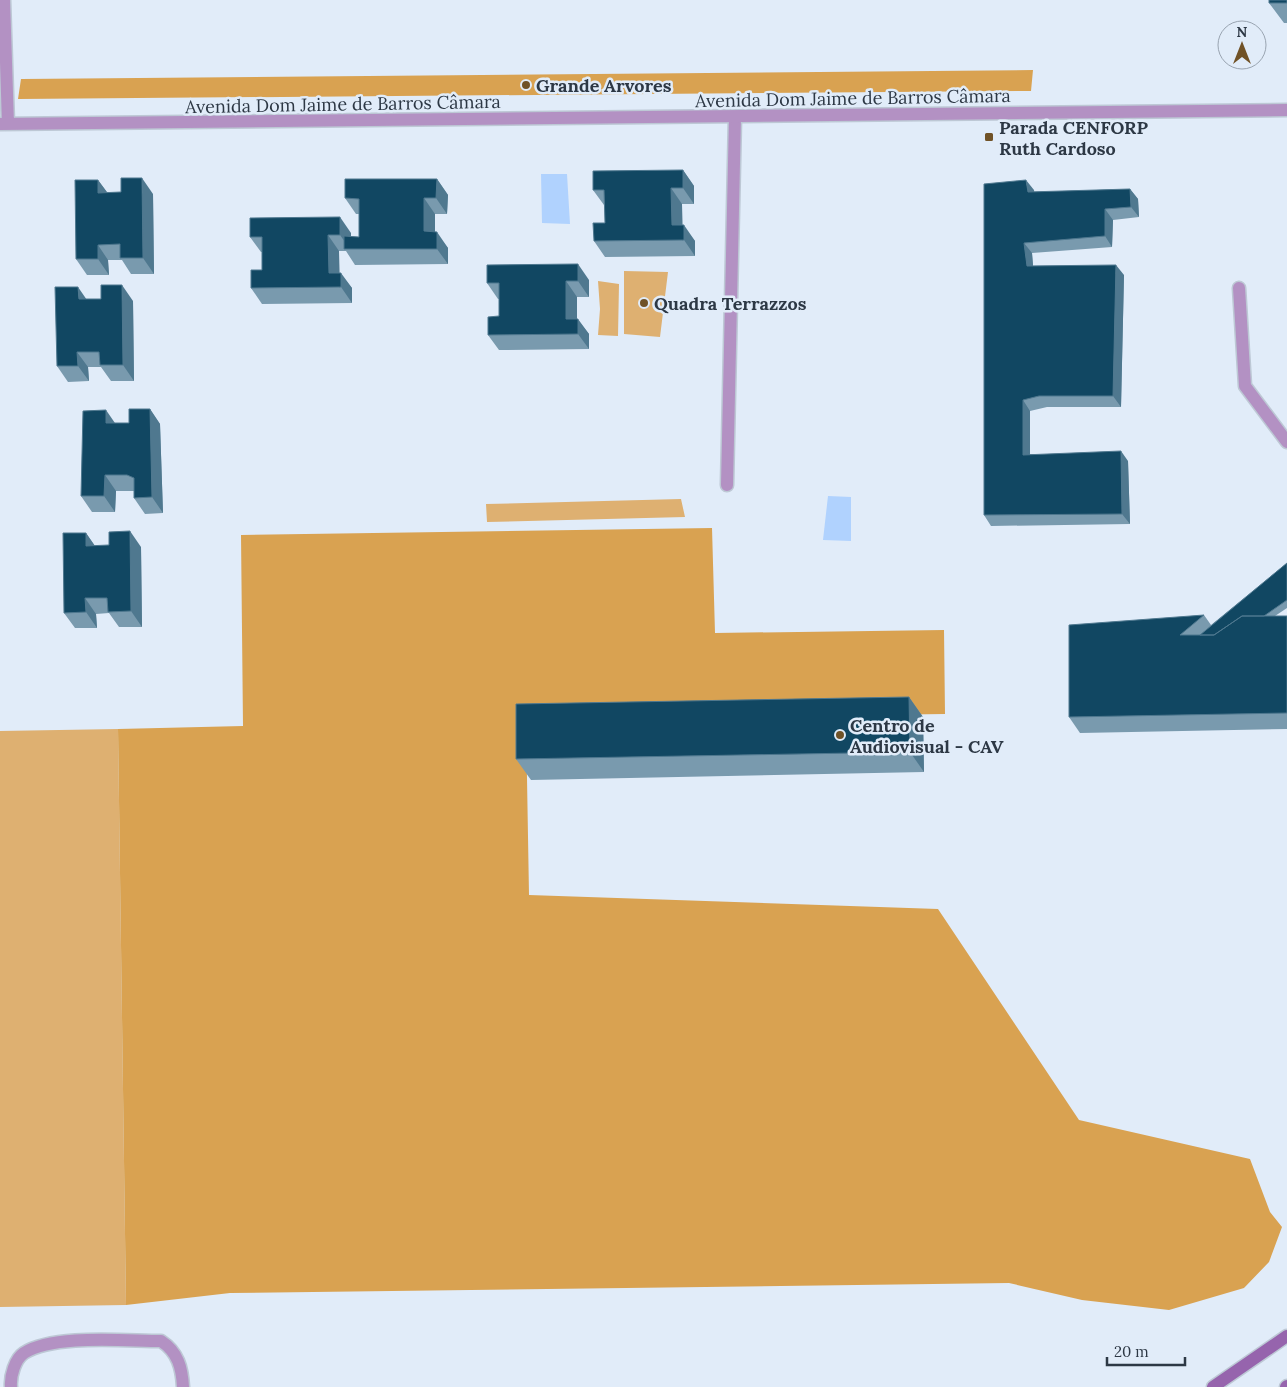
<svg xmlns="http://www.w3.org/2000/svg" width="1287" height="1387" font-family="Lora,serif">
<rect width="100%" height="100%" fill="#e1ecf9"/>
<path fill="#deb071" d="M624,271L668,272L660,337L624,334Z
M598,281L619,284L618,336L598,335L600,309Z
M681,499L685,517L487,522L486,504Z
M118,729L126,1305L0,1307V731Z"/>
<path fill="#d9a251" d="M1033,70L1031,91L18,99L21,79Z
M712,528L715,633L944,630L945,714L526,720L529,895L938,909L1079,1120L1250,1159L1270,1212L1282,1227L1269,1262L1244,1288L1169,1310L1082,1300L1009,1283L230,1293L126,1305L118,729L243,726L241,535Z"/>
<path fill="#b0d2fe" d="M541,174H567L570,224L542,223Z
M828,496L851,497V541L823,540Z"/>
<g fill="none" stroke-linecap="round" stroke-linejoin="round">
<defs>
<path id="service" d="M1239,288L1245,386L1287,442
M727,485L735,117"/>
<path id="minor" d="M11,1387C10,1376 15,1359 24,1353C54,1334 125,1341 161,1341C178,1352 182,1368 183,1387"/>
<path id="tertiary" d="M4,0L8,124
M0,124L1287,110"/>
<path id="secondary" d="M1213,1387L1287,1336
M1286,1387L1287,1386"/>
</defs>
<use href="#service" stroke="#bdc8d5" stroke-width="15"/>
<use href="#minor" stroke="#bdc8d5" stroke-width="15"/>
<use href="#tertiary" stroke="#bdc8d5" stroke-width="15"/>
<use href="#secondary" stroke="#bdc8d5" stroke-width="15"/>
<use href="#service" stroke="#b391c3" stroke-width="12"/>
<use href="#minor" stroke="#b391c3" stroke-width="12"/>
<use href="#tertiary" stroke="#b391c3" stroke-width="12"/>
<use href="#secondary" stroke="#9664ad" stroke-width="12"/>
</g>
<path fill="#799aae" d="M1287,0V23H1284L1269,3Z
M683,170L694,186V204H682V225L695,241V256L605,257L594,241L605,223V205H604L593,190Z
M437,179L448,195L447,214H435V232L448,248V264L355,265L346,251H339V273L352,288V303L262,304L251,288L262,270V252H261L250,237L351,233V237H359V214H356L345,198Z
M98,180L107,192L153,194L154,274H131L122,260H108L109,275H87L76,259Z
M984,184L1034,190V192L1130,189L1138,199L1139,217L1113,220L1112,247L1032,253L1033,266L1124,275L1121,407H1047L1030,411V454L1128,461L1130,524L991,526L984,515Z
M589,280V297H577V319L589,334V349L499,350L488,335L499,316V299H498L487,283Z
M87,299L133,301L134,381H111L101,367H88L89,381L68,382L57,366Z
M150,409L160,424L163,513L145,514L134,498V491H116L115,512H92L81,496L115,423H129Z
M86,533L95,546L141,547L142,627H119L109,613L96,614L97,628H75L64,613Z
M1287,563V608L1275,616H1287V729L1080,733L1069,717L1204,615L1211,625Z
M909,697L923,717L924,772L531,780L516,759Z"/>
<path fill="#4f788f" d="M683,170L694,186V204L683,188Z
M142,178L153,194L154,274L143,258Z
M437,179L448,195L447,214L436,198Z
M98,180L109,195L98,193Z
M1026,180L1034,190L1036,203L1028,192Z
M671,188L682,204L683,241L672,225Z
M1130,189L1138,199L1139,217L1131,207Z
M424,198L435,214V247L424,231Z
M1105,209L1113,220L1112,247L1105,236Z
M340,217L351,233V249H350L340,235Z
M684,225L695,241V256L684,240Z
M437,232L448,248V264L437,249Z
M328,235L339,251L340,288L329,273Z
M1024,243L1032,253L1034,277L1027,266Z
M98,245L108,260L109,275L98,259Z
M578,264L589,280V297L578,281Z
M1116,265L1124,275L1121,407L1113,396Z
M341,273L352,288V303L341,287Z
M566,281L577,297V334L566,319Z
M122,285L133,301L134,381L123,365Z
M78,287L89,303L79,299Z
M578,319L589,334V349L578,334Z
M77,352L88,367L89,381L78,366Z
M1023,400L1030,411V465L1023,455Z
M150,409L160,424L163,513L152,497Z
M106,410L117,426L106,423Z
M1121,451L1128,461L1130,524L1122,514Z
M105,475L116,491L115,512L104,496Z
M130,531L141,547L142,627L131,611Z
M86,533L97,549L86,546Z
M85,598L96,614L97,628L86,612Z
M909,697L923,717L924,772L910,752Z"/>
<path fill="#114762" stroke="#4f788f" d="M1269,0H1287V3H1269Z
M683,170V188H671L672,225H684V240L594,241L593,223H605L604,190H593V171Z
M121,178H142L143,258H120V244L98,245V259H76L75,180H98V193L121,192Z
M345,179H437L436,198H424V231L437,232V249H344V236L359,237V199L345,198Z
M1026,180L1028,192L1130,189L1131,207L1105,209V236L1024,243L1027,266L1116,265L1113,396H1039L1023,400V455L1121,451L1122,514L984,515V184Z
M340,217V235H328L329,273H341V287L251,288V270H262V237H250V218Z
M578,264V281H566V319H578V334L488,335V317L499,316V283H487V265Z
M101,285H122L123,365H100L99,352H77L78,366H57L55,287H78L79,299H101Z
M129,409H150L152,497L134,498V478L127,475H105L104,496H81L83,411L106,410V423H129Z
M130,531L131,611L108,612L107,598H85L86,612L64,613L63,533H86V546L109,545V532Z
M1287,563V600L1264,616H1242L1214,635H1200Z
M1204,615L1180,635H1214L1242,616H1287V713L1069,717V625Z
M909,697L910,752L516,759V704Z"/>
<g fill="#705227" stroke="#e1ecf9" stroke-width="2">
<circle cx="526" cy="85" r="5"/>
<rect x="984" y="132" width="10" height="10" rx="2.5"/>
<circle cx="644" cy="303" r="5"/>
<circle cx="840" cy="735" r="5"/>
</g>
<g text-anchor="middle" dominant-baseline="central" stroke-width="5" stroke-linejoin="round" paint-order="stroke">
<g font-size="18" font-weight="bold" fill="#2d3845" stroke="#e1ecf9" text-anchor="start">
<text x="536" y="85">Grande Arvores</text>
<text x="999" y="127">Parada CENFORP<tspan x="999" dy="21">Ruth Cardoso</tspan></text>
<text x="654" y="303">Quadra Terrazzos</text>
<text x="850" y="725">Centro de<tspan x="850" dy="21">Audiovisual - CAV</tspan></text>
</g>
<g font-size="18" fill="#2d3845" stroke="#e1ecf9">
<text transform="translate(853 98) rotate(-1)">Avenida Dom Jaime de Barros Câmara</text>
<text transform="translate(343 104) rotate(-1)">Avenida Dom Jaime de Barros Câmara</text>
</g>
</g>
<g transform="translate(1242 45)"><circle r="24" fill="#e1ecf9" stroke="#99a4b1"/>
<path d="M0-4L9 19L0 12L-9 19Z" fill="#705227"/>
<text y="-8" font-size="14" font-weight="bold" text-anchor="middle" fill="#2d3845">N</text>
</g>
<path d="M1107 1357v8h78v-8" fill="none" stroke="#2d3845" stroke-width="2.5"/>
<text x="1114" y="1357" font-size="15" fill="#2d3845" stroke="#e1ecf9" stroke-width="4" paint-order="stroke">20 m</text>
</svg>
